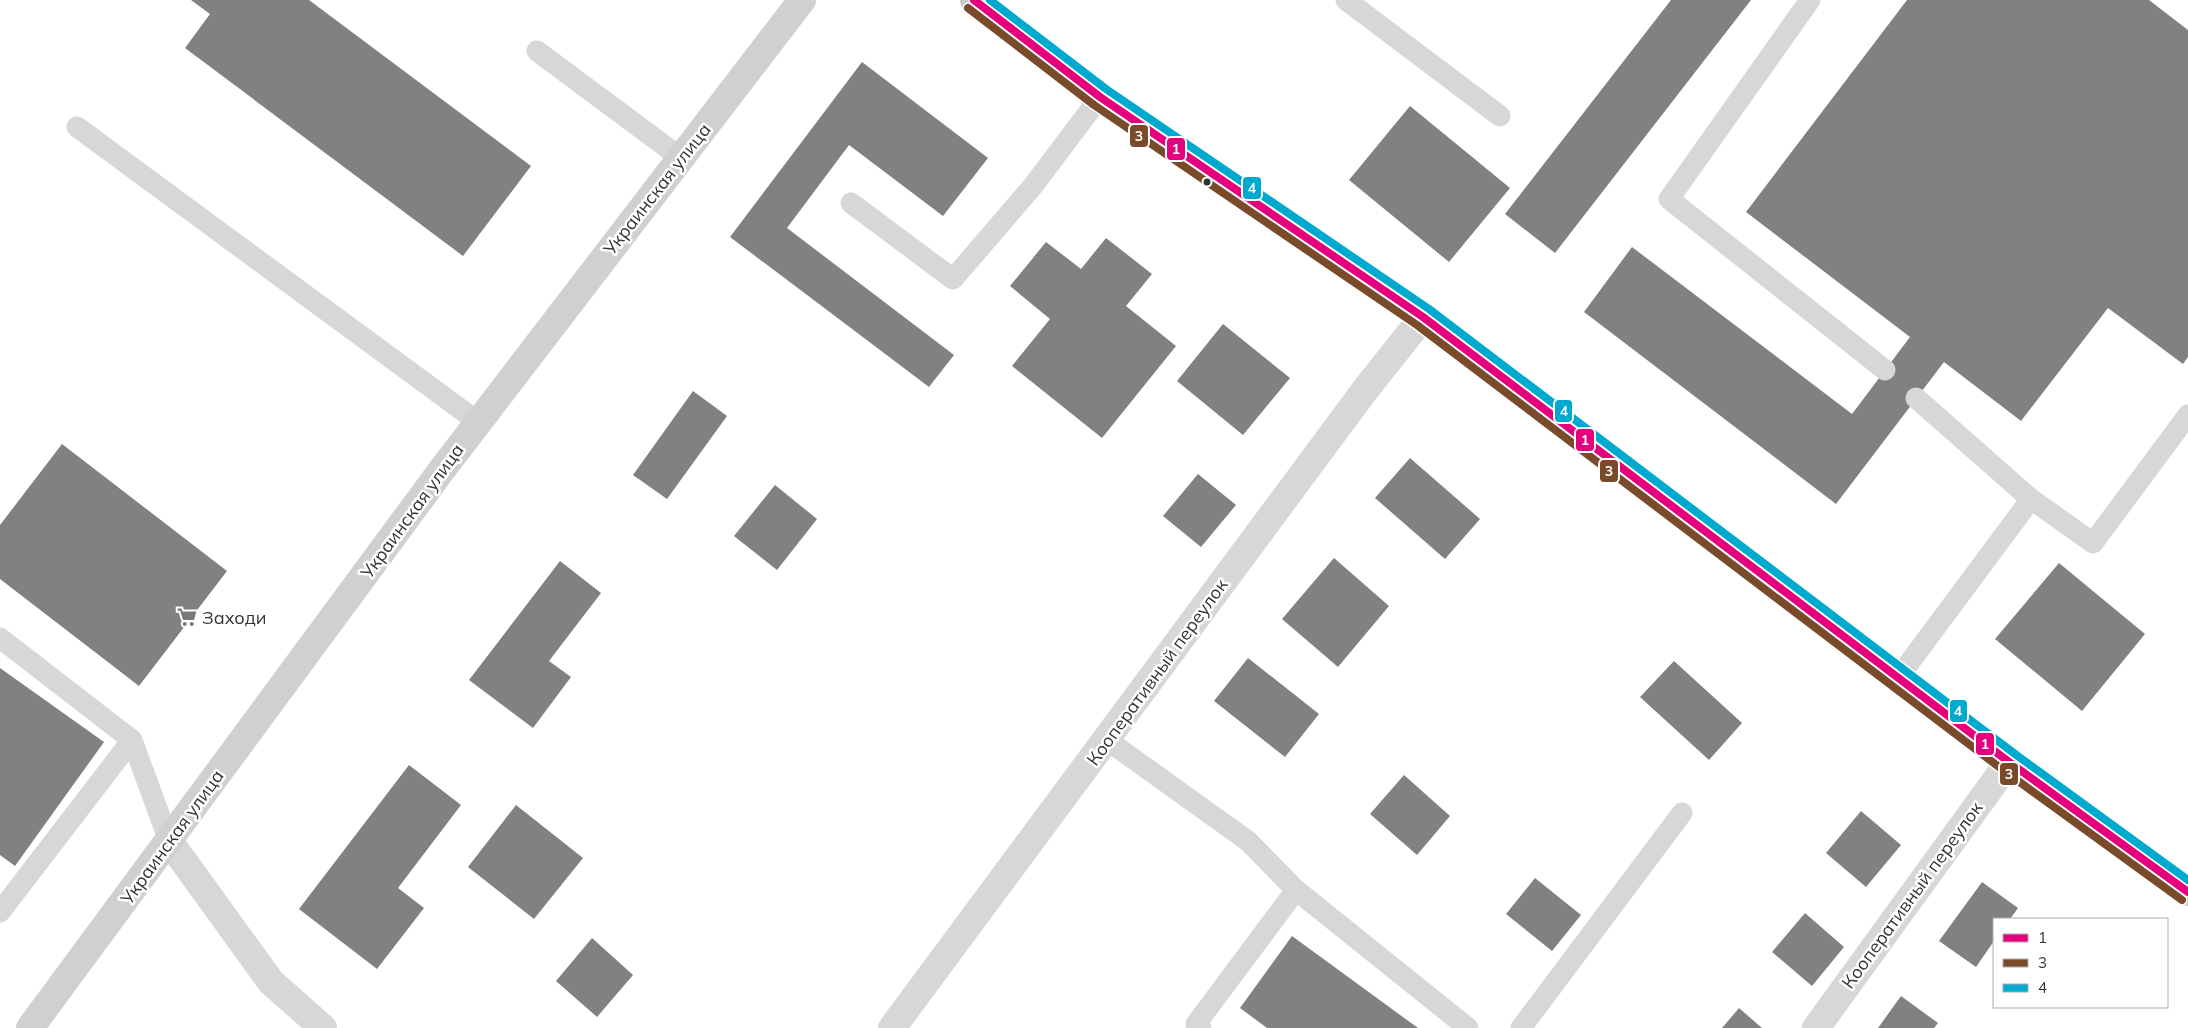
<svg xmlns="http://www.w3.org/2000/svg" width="2188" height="1028" font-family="Mulish,sans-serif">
<rect width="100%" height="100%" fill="#fff"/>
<path fill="#818181" d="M191,0H309L531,166L463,256L185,48L210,14Z
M1671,0H1751L1555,253L1505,214Z
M1907,0H2149L2188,30V357L2183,364L2108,308L2021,421L1944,362L1836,504L1584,312L1632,247L1852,414L1910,337L1746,212Z
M862,62L988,158L943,216L849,145L787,228L954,355L929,387L730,237Z
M1410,106L1510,188L1449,262L1349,180Z
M1106,238L1152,274L1126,306L1176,346L1102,438L1012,366L1050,319L1010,286L1046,242L1081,269Z
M1223,324L1290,378L1243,435L1177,381Z
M693,391L727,416L667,499L633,475Z
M62,444L227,571L139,686L0,579V525Z
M1410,458L1480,519L1445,559L1375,498Z
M1198,474L1236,505L1201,547L1163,516Z
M775,485L817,519L777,570L734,536Z
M1334,558L1389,606L1338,667L1282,619Z
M560,561L601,593L549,661L571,677L533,728L469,680Z
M2059,563L2145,634L2082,711L1995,639Z
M1248,658L1319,714L1285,757L1214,701Z
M1674,661L1742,723L1709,760L1640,697Z
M0,668L104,742L15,866L0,855Z
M409,765L461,805L398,888L424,908L377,969L299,909Z
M1404,775L1450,816L1417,855L1370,814Z
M516,805L583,858L534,919L468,867Z
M1861,811L1901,845L1866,887L1826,853Z
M1535,878L1581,915L1552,951L1506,914Z
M1982,882L2018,908L2010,919H1994V941L1976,967L1939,941Z
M1805,913L1844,947L1812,986L1772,952Z
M1292,936L1418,1028H1267L1240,1008Z
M592,938L633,975L597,1017L556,981Z
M1901,996L1938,1023L1934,1028H1878Z
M1739,1008L1762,1028H1722Z"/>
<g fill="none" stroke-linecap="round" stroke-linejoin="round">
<path stroke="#d7d7d7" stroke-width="21" d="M1346,0L1500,116
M1810,0L1669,199L1885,370
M537,51L681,158
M77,127L478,422
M851,203L953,279L1033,186L1100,97
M1916,398L2031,499
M0,638L132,740L169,841
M1898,678L2031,499L2093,543L2188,415
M1107,740L1248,841L1296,890L1196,1024L1201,1028
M1296,890L1468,1028
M0,912L132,740
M1521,1028L1682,813"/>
<path stroke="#d7d7d7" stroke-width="28" d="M169,841L271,982L323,1028
M892,1028L1365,390L1423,317
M1816,1028L2009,762"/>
<path stroke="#d0d0d0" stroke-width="28" d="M30,1028L441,471L802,0"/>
<path stroke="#cacaca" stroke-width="28" d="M974,0L1100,97L1423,317L2009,762L2188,892"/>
<defs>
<path id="bus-1" d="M974,0L1100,97L1423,317L2009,762L2188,892"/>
<path id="bus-2" d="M968,8L1094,105L1417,325L2003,770L2182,900"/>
<path id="bus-3" d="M990,0L1106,89L1429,309L2015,754L2188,880"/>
</defs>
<use href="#bus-1" stroke="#fff" stroke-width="11"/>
<use href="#bus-2" stroke="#fff" stroke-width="11"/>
<use href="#bus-3" stroke="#fff" stroke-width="11"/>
<use href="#bus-1" stroke="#e5007d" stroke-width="8"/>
<use href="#bus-2" stroke="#7a4b2a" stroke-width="8"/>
<use href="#bus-3" stroke="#00a9ce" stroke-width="8"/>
</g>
<defs>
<symbol id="supermarket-bare" viewBox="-9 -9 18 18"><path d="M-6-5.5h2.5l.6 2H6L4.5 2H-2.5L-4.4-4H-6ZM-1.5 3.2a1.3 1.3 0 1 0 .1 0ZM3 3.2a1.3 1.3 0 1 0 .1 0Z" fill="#7a7a7a" stroke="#fff" stroke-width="2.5" paint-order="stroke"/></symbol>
</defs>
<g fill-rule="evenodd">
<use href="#supermarket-bare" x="173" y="603" width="28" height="28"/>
</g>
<circle fill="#333" stroke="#fff" stroke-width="2" cx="1207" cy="182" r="4.5"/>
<g text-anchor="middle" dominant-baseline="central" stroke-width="5" stroke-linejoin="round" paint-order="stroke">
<g font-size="18" fill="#333" stroke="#fff">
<text transform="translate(657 189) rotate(-52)">Украинская улица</text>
<text transform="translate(412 511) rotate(-54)">Украинская улица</text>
<text transform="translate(1157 672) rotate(-54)">Кооперативный переулок</text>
<text transform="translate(172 837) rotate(-54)">Украинская улица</text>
<text transform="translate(1912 895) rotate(-54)">Кооперативный переулок</text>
</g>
<g font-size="18" fill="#333" stroke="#fff" text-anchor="start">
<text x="202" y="617">Заходи</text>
</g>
</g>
<g stroke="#fff" stroke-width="2">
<rect x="1129" y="124" width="20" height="24" rx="5" fill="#7a4b2a"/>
<rect x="1166" y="137" width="20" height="24" rx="5" fill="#e5007d"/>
<rect x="1242" y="176" width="20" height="24" rx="5" fill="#00a9ce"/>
<rect x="1554" y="399" width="19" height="24" rx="5" fill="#00a9ce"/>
<rect x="1575" y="428" width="20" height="24" rx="5" fill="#e5007d"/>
<rect x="1599" y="459" width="20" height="24" rx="5" fill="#7a4b2a"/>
<rect x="1949" y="699" width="19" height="24" rx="5" fill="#00a9ce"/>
<rect x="1975" y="732" width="20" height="24" rx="5" fill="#e5007d"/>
<rect x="1999" y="762" width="20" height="24" rx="5" fill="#7a4b2a"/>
</g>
<g font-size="14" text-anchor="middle" font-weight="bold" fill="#fff">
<text x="1139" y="141">3</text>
<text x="1176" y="154">1</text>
<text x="1252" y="193">4</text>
<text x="1564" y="416">4</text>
<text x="1585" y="445">1</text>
<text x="1609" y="476">3</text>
<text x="1958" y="716">4</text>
<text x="1985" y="749">1</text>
<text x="2009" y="779">3</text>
</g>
<rect x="1993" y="918" width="175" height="90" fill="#ffffff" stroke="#adadad"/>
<rect x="2003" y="934" width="25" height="8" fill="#e5007d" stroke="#adadad"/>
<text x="2038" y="943" font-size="15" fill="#333333">1</text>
<rect x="2003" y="959" width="25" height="8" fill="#7a4b2a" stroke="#adadad"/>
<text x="2038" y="968" font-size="15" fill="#333333">3</text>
<rect x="2003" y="984" width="25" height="8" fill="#00a9ce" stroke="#adadad"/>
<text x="2038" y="993" font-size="15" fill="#333333">4</text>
</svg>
